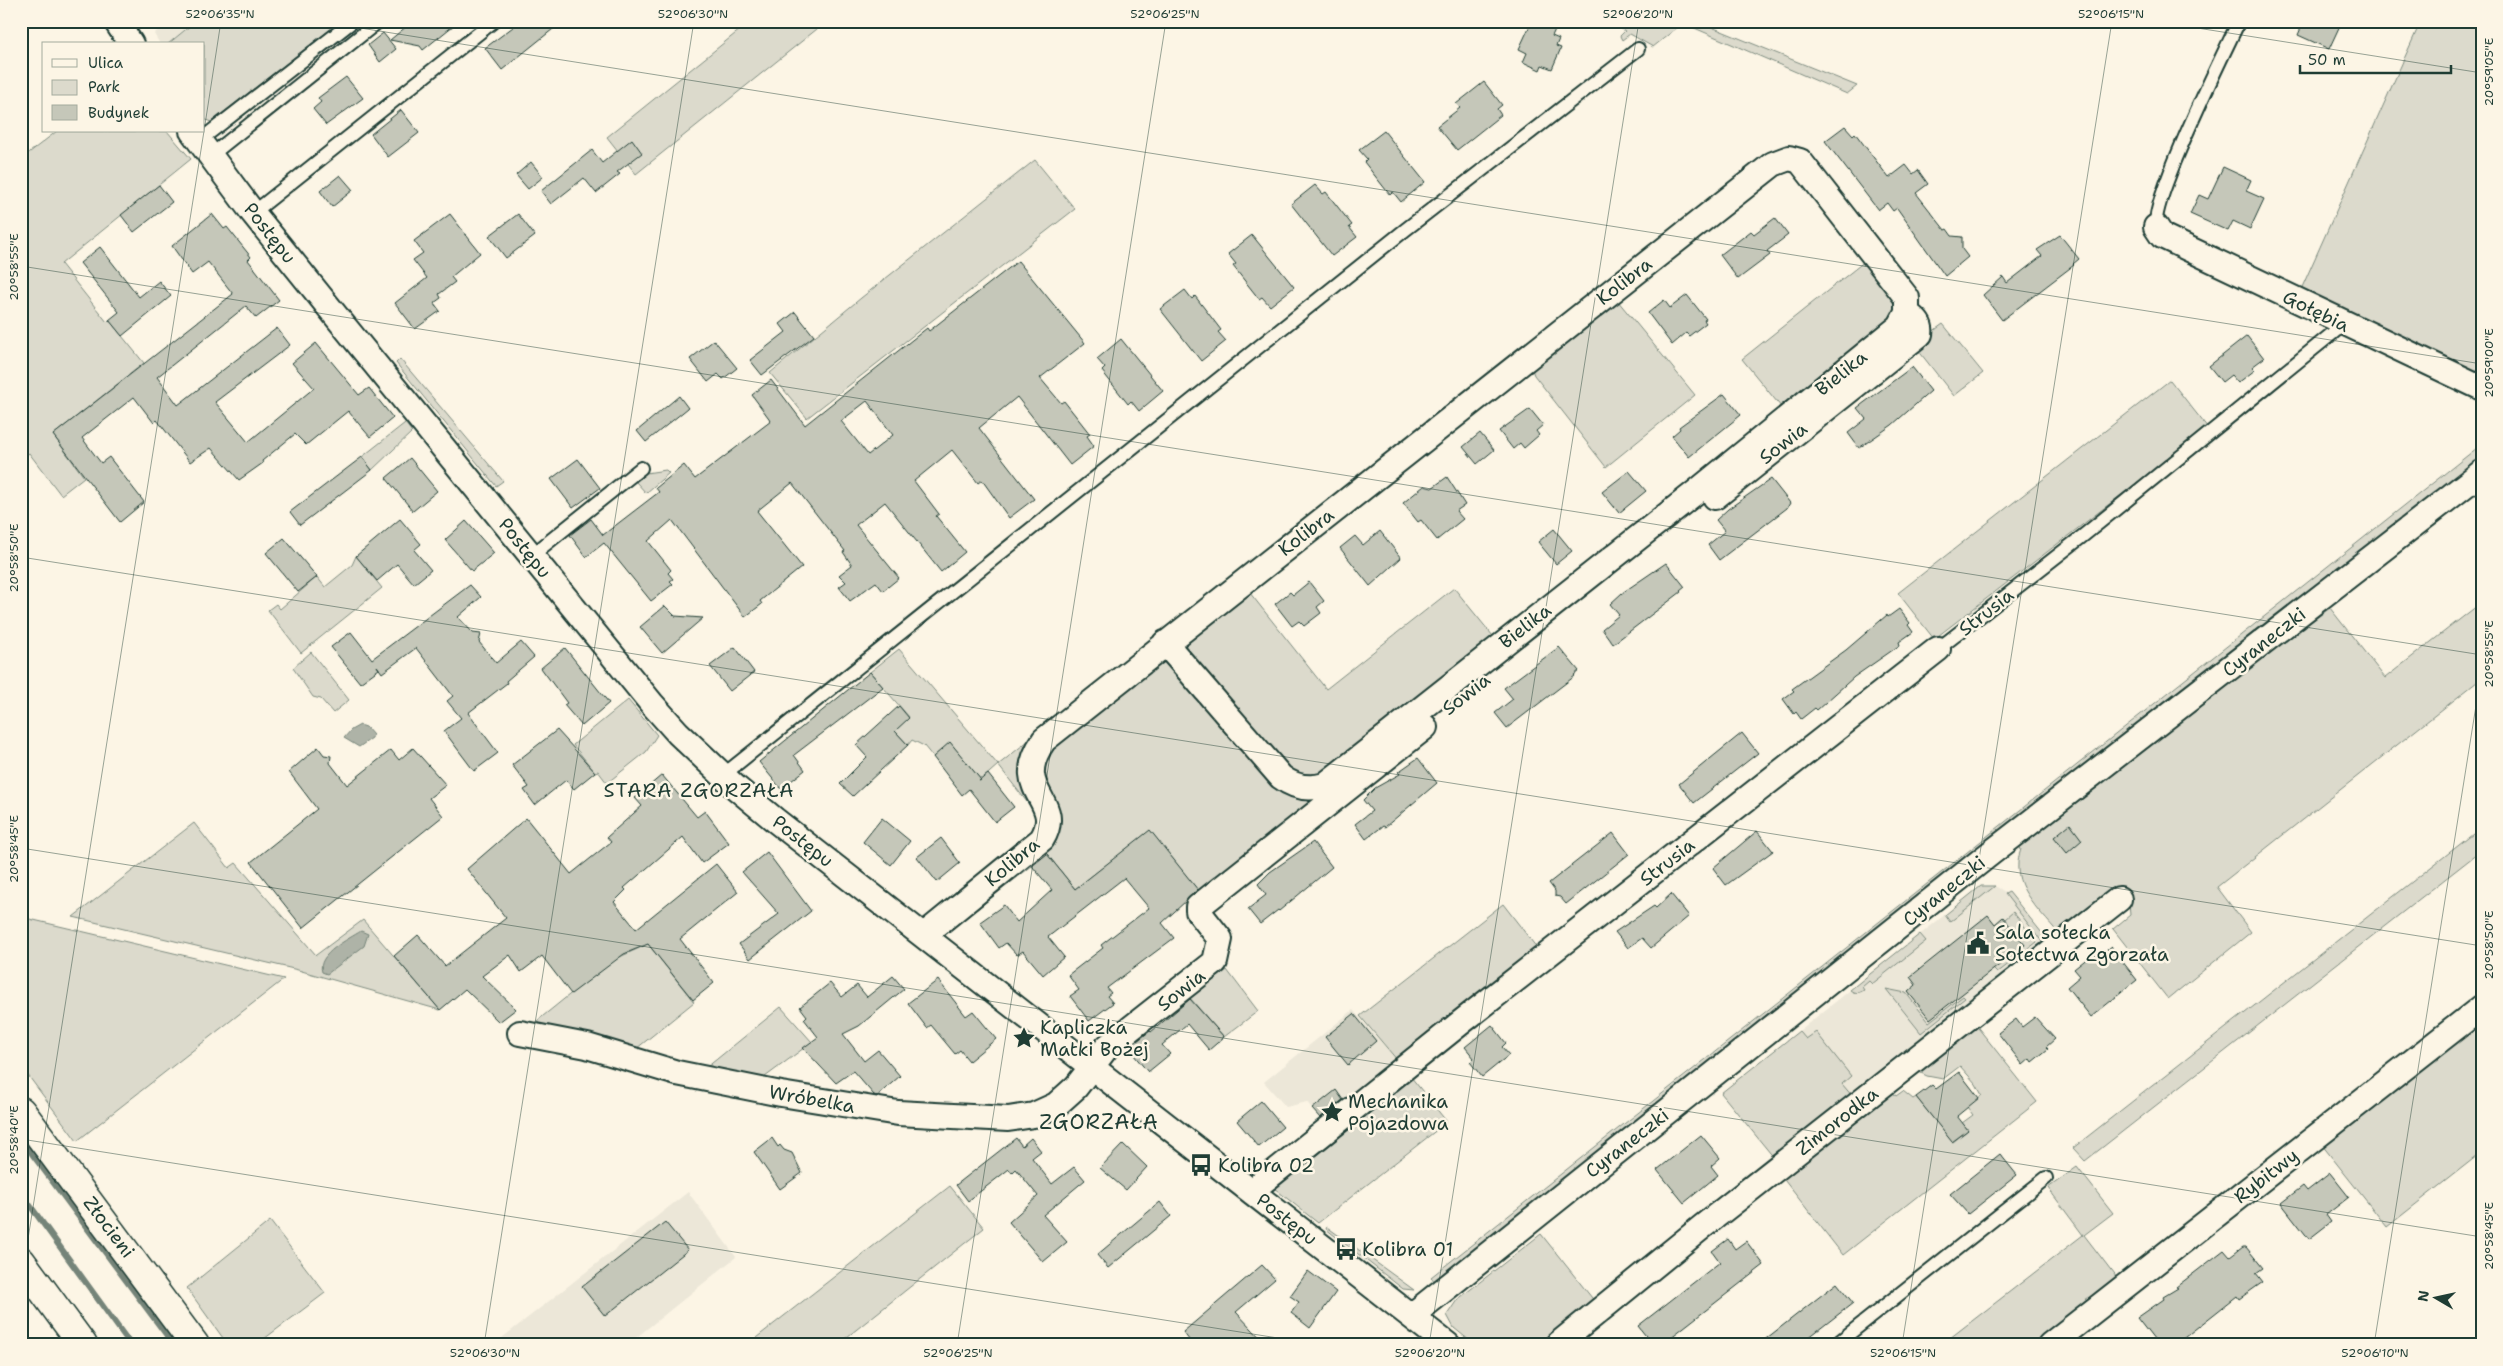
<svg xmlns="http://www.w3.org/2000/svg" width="2503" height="1366" font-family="'Shantell Sans',sans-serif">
<rect width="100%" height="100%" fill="#fcf5e5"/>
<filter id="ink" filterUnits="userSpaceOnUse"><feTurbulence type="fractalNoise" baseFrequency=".02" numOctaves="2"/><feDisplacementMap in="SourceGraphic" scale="10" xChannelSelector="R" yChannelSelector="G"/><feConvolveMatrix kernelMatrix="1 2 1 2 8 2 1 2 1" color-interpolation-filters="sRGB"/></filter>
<g filter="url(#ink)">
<path fill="#ece7d8" d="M156,21H196L168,44H160L154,34L160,28Z
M1981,886H1995L2007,893L2048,944L1775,1159L1721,1093Z
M1353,1010L1398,1061L1321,1121L1307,1102L1286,1107L1264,1082Z
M688,1192L736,1257L627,1345H493Z"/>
<path fill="#dcdacc" stroke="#7e8c80" d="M196,21H341L211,122L204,119V44H168Z
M751,21H827L636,174L607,137Z
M1609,21H1697L1857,86L1847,94L1683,23L1653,47L1630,34L1622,40L1620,36L1625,31Z
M2421,21H2482V380L2299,294Z
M57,131H167L191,159L61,264L107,322L109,320L144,363L53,435L84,477L61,495L29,453L21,459V159Z
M1035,160L1075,209L807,418L770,373L861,298Z
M1865,261C1882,283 1900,295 1893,325L1786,413L1742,359Z
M1613,295L1695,395L1606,467L1534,375L1530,364Z
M1943,324L1983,373L1954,396L1914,345Z
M400,359L503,481L496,486L396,363Z
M2170,380L2208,428L1934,639L1898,593Z
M405,423L412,432L372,470L362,457Z
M2482,444V460L2391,528L1436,1283L1431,1277Z
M666,470L669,473L646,493L636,482L646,473Z
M356,556L382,588L301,653L268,610L276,604L280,609L317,577L325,587L352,565Z
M1246,588L1326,689L1454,588L1497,641L1322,777L1291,774L1181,649L1183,638Z
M2482,602V678L2217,887L2251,932L2168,999L2113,929L2130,915L2129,904L2059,934C2038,908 2008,885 2021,849L2019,847L2202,702L2330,608L2385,678Z
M899,649L998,765L1033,737C1012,780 1021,775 1038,816L998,765L981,780L950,743L933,757L924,746L912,740L908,745L895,731L909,717L870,672Z
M311,652L349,700L333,713L321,699L313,697L293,668Z
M1165,661L1175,665L1288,790L1321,796L1199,892L1150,831L1075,889L1047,854L948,932L946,930L1055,836C1068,810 1049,811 1044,790C1042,779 1043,766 1043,755L1151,665Z
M628,700L657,735L646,752L607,783L598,771L595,772L573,745Z
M194,823L229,868L236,863L316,955L363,920L440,1010L298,970L73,917Z
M2482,827V850L2085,1161L2073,1148Z
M1981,886H1995L1950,922L1945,915Z
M2009,892L2050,943L1924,1037L2043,943L2005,894Z
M1503,904L1537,948L1398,1061L1360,1016Z
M2013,912L2037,942L1997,973L1993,969L2005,919Z
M21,917L284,979L77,1141L21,1066Z
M1920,934L1926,941L1872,984L1869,981L1862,987L1864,990C1859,993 1855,994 1850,990Z
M648,944L694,1002L631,1053L527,1029L611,961Z
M1227,970L1258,1011L1224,1037L1190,998Z
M1886,989L1906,993L1929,1022L1963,996L1965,998L1921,1033Z
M781,1007L812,1042L757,1083L701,1072Z
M2482,1019V1152L2387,1227L2322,1145Z
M1975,1024L2037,1102L1843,1255L1781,1176L1891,1090L1896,1096L1903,1091L1913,1099L1916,1097L1953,1142L1968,1130L1962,1123L1973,1115L1967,1107L1982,1095L1976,1084L1960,1066L1943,1079L1927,1076L1917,1071Z
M1799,1031L1806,1039L1816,1032L1851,1076L1842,1084L1853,1097L1775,1159L1721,1093Z
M1411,1077L1447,1122L1318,1223L1274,1188L1278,1182Z
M2077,1167L2113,1213L2084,1235L2117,1278L2035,1345H1941L2083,1235L2048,1188Z
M950,1186L984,1228L837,1345H747Z
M270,1221L325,1293L256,1345H228L187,1288Z
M1327,1227L1414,1290L1403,1289L1326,1229Z
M1541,1234L1596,1303L1546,1345H1475L1454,1328L1447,1315L1457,1300Z"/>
<path fill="#aeb3a7" stroke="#758479" d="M360,725L366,727L373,735L372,738L359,747L344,738L351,730Z
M361,931L368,934L364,946L327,974L322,972C316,954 349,939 361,931Z"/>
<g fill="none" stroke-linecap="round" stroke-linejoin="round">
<path stroke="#758479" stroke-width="6" d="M21,1139L174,1345
M21,1193L131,1345"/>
</g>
<path fill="#c5c7b9" stroke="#1f3d34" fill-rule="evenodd" d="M413,21H459L423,50L420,46L390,40Z
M521,21H563L502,70L485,48Z
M1532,21H1559L1552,36L1559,39L1556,46L1561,48L1552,69L1542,65L1540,70L1523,62L1527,53L1519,49Z
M2304,21H2342L2329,49L2298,35Z
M383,33L396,49L380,62L368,45Z
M346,77L363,98L326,125L313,109L321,102L318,98Z
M1484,82L1502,105L1497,109L1501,115L1457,150L1437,126L1460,108L1456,104Z
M401,110L419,133L388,157L371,134Z
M1845,126L1853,135L1855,133L1889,178L1906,165L1913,174L1918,170L1928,184L1916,193L1945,230L1947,229L1952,236L1962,237V249L1968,257L1945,276L1897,208L1893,211L1887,203L1878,210L1825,141Z
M1384,131L1425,182L1401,202L1393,192L1390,195L1364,162L1367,159L1359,150Z
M632,139L642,153L617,172L620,174L596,193L584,178L551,204L541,191L592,150L602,163Z
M531,162L543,177L528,189L516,175Z
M2223,167L2251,180L2246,191L2264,199L2250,229L2233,221L2228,231L2190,214L2199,195L2208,199Z
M340,175L353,190L332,207L320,191Z
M159,185L172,202L134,232L121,215Z
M1315,185L1323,194L1326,192L1352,225L1349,227L1357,237L1332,256L1291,204Z
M212,214L224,229L227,227L251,257L248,260L279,300L256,318L246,306L157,377L178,405L277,328L290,345L215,402L248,442L314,388L292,363L316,343L359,395L369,388L393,418L370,437L348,411L306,445L295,434L262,461L263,463L239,480L211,448L190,462L157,420L154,423L134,397L82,438L101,463L109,457L144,502L120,522L53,435L233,294L208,262L192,274L172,246Z
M450,214L480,253L451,277L455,282L439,294L441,298L434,303L440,311L415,329L395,303L427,278L413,260L423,253L414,241Z
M518,214L535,236L506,258L489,236Z
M1775,218L1788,235L1767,251L1770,255L1738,279L1720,255L1751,231L1754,234Z
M1252,235L1294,287L1270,306L1262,297L1259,299L1233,266L1236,264L1228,254Z
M2060,235L2079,259L2073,264L2074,265L2002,320L1983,295L2003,277L2007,283L2042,256L2037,250Z
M100,247L139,297L159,281L171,296L122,336L109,320L119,312L80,263Z
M1018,261L1085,343L1040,378L1061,403L1064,401L1090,434L1087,436L1094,446L1070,465L1017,397L979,428L1034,499L1009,518L982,480L978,483L952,450L914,481L939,514L936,516L965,552L941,572L885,502L856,525L899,578L883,591L876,582L850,601L839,587L846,582L839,575L852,565L843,552L845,551L792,483L757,511L802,567L760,601L762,604L745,617L672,520L648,541L671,570L668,573L673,579L670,581L673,584L651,601L604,543L586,557L570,535L591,519L603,535L659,492L656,488L684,465L695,479L771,421L752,395L771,380L805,425L927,328L929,331ZM867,401L893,435L868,455L841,421Z
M1185,290L1192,299L1195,296L1221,330L1218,332L1226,341L1201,361L1160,309Z
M1687,295L1706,319L1704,320L1706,323L1689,336L1686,333L1672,345L1648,313L1664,300L1670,308Z
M795,312L814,336L762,375L750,360L786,332L780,324Z
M2247,336L2264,358L2252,367L2255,370L2238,383L2231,375L2222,382L2209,366Z
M1121,339L1163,391L1139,411L1131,401L1128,404L1102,371L1105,368L1097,359Z
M714,340L737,368L723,379L718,374L708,382L690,359Z
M1912,367L1931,391L1892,425L1859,448L1848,433L1866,419L1857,408Z
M1724,394L1741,415L1689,457L1672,436L1680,429L1679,427Z
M679,396L688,408L646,442L637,431Z
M1530,409L1543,425L1536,431L1539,435L1524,448L1520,443L1513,449L1499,431Z
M1480,433L1494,450L1477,464L1463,447Z
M362,457L372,470L300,525L290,512Z
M410,458L437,491L413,511L386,478Z
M578,459L600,488L573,508L551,479Z
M1629,471L1646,491L1619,513L1602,492Z
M1447,477L1465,505L1456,511L1463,519L1437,540L1421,520L1418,522L1403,503L1424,486L1432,488Z
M1771,479L1790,503L1787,508L1719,560L1708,545L1725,531L1716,520L1728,509Z
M400,519L421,544L414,550L431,570L414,584L397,564L377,581L356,556Z
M466,521L494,553L472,571L445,540Z
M1554,529L1572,551L1556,564L1538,542Z
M1380,531L1401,558L1370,586L1340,548L1355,536L1363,545Z
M284,538L317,577L298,592L266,553Z
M1666,563L1685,587L1680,591L1681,592L1613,644L1602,629L1619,615L1610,604L1622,593Z
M1309,582L1324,601L1317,607L1321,613L1304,626L1299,621L1292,626L1275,604L1290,592L1293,595Z
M470,585L481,597L458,617L473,633L481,634L479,642L496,663L521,642L534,657L506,681L507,683L468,713L498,753L474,771L444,731L461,718L447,701L453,696L416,648L382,673L377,666L379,669L360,683L331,647L351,632L372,659Z
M665,606L675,616L703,618L662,653L640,627Z
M1899,609L1910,623L1908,625L1913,632L1899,642L1900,645L1854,677L1817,710L1815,708L1801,719L1796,712L1794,714L1783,699L1794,691L1792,689L1846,650L1887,615L1888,617Z
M735,647L754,672L730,691L710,666Z
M1559,647L1579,671L1574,675L1575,676L1507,728L1495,713L1513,699L1504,688Z
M565,648L609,703L582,726L564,705L567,703L541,668Z
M870,672L883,687L794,755L805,770L781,789L759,762Z
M899,706L909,718L895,731L908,745L853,796L840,784L867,757L856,745Z
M557,730L595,772L574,789L566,780L535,805L524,790L529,787L512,765Z
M1742,733L1758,753L1694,803L1679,784Z
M950,742L981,780L979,781L988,774L1014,807L995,822L969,789L962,795L933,757Z
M318,747L324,755L331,756L330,763L347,785L391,750L399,760L413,748L446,785L429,798L443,816L303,928L251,862L317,809L289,772Z
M1418,758L1437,783L1385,827L1383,826L1366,839L1355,824L1372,811L1363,800L1375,788L1400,774L1398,772Z
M662,775L697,817L705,811L729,843L702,863L683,837L624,888L626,890L614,902L636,929L716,864L738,892L680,939L714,983L693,1000L648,944L624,954L571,994L542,956L521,972L510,955L482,976L516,1009L499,1022L465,989L440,1010L394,956L418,935L445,966L506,918L467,869L526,818L571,874L611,842L607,837L642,806L635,798Z
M882,818L910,841L891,865L863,842Z
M2070,824L2082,840L2067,853L2054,837Z
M1150,830L1198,890L1162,923L1174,938L1107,988L1111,993L1107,996L1113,1003L1089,1021L1070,996L1079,990L1068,975L1103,948L1101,945L1149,908L1124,878L1048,937L1064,957L1043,975L1023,951L1017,955L1006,943L999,948L980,922L1004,905L1017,922L1052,890L1032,866L1047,854L1075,889Z
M1757,831L1773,851L1726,885L1713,868Z
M1613,833L1629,854L1566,904L1560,897L1555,896V891L1549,883Z
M941,838L960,863L937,882L917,857Z
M1313,842L1332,867L1279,911L1278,910L1260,924L1248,909L1266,895L1258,884L1270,872Z
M767,852L811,911L750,959L739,944L779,914L742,872Z
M1671,894L1689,916L1651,948L1642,938L1628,948L1615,932L1654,906L1656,908Z
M1988,915L1995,924L2003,917L2025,945L1930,1019L1908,992L1916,985L1910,977Z
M2111,947L2137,980L2091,1017L2067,987L2080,976L2074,969L2094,953L2098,957Z
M893,976L904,989L859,1026L843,1034L864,1061L878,1050L900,1076L877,1096L874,1095L853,1071L836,1083L803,1048L818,1037L804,1019L807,1016L800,1007L830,983L842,997L857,985L867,997Z
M938,980L966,1016L973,1011L996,1039L969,1061L960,1050L955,1054L931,1025L927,1028L908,1003Z
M1190,999L1224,1037L1209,1050L1187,1024L1162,1045L1170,1054L1148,1072L1128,1048L1150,1031L1151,1032Z
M1354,1014L1376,1041L1348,1065L1325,1037Z
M2035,1017L2055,1039L2046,1047L2048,1049L2032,1062L2030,1059L2023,1065L1998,1033L2016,1019L2022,1027Z
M1492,1025L1506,1043L1502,1047L1509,1055L1482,1077L1470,1062L1474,1058L1465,1047Z
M1959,1072L1979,1098L1957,1116L1968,1130L1952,1142L1916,1097L1932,1085L1936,1089Z
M1336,1090L1343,1100L1320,1118L1312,1109Z
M1261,1101L1283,1127L1259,1147L1237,1121Z
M1701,1135L1720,1158L1711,1166L1718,1175L1684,1203L1657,1170Z
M772,1138L778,1147L780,1145L784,1150L792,1153L802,1173L780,1189L754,1152Z
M1016,1138L1022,1146L1031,1138L1041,1151L1032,1158L1052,1184L1074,1167L1085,1180L1043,1215L1067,1242L1043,1262L1009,1222L1038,1196L1016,1169L1012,1173L1009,1169L968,1201L956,1185Z
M1123,1144L1147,1167L1126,1190L1100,1168Z
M2000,1154L2017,1175L1968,1214L1950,1194Z
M2330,1173L2349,1197L2326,1215L2331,1222L2309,1239L2281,1203L2303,1186L2307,1191Z
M1160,1202L1171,1216L1108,1268L1097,1255Z
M665,1222L688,1250L605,1316L582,1287Z
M1728,1239L1735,1249L1746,1241L1764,1265L1661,1345H1653L1638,1326L1720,1262L1712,1251Z
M2243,1247H2246L2263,1268L2256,1273L2263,1282L2239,1299L2237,1296L2175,1345H2158L2137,1318L2164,1299L2163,1297L2178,1288L2176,1287L2224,1250L2230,1257Z
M1262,1265L1275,1279L1236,1312L1267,1345H1193L1183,1332Z
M1308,1271L1336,1292L1310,1328L1291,1313L1299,1302L1290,1296Z
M1837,1283L1853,1303L1799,1345H1758Z"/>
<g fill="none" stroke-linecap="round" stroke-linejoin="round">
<defs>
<path id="lane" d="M199,141L353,21
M210,156L379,21
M253,213L494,21
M2156,227C2151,199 2223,55 2239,21
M531,556L641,468
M1938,649L2084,535L2344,324
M722,776L1405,230L1638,49
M1835,1345L2046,1178"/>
<path id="street" d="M116,21L131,44
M192,131L253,213L336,316L652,704L678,733L734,786L775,820L1448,1345
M2156,227L2162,236L2482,388
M1715,497L1920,334C1922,323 1914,319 1907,313
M924,935L1042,839C1066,799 1008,792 1044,740L1773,164L1789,158L1800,161L1907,298V313L1900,326L1696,492L1325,785C1309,790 1294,787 1281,777L1165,643
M520,1033L587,1046L677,1073L781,1094L898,1113L1008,1119L1034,1115L1056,1105L1076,1087L1107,1047L1215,962L1220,939L1198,911V907L1425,727
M1253,1193L1261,1183L1464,1020L1938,649
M1411,1316L1987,856L2482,472
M1557,1345L1702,1227L2119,899
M2050,1345L2482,1007"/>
<path id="secondary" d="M21,1111L195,1345"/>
<path id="highway" d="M21,1261L83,1345"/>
</defs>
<use href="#lane" stroke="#1f3d34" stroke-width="16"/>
<use href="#street" stroke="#1f3d34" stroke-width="28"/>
<use href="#secondary" stroke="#1f3d34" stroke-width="31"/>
<use href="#highway" stroke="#1f3d34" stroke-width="31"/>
<use href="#lane" stroke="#fcf5e5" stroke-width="12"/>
<use href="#street" stroke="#fcf5e5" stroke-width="24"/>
<use href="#secondary" stroke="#fcf5e5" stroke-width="28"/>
<use href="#highway" stroke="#fcf5e5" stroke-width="28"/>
</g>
</g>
<path fill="none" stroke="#1f3d34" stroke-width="1" stroke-opacity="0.45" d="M316,21L2482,364M2153,21L2482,73M204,131L221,21M21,266L2482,655M21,557L2482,946M21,848L2482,1237M21,1139L1322,1345M21,1283L204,131M484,1345L694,21M957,1345L1166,21M1429,1345L1639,21M1902,1345L2112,21M2374,1345L2482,668"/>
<defs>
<symbol id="civic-bare" viewBox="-9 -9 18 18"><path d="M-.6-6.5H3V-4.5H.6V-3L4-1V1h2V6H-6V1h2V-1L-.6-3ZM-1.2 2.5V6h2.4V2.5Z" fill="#1f3d34" stroke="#fcf5e5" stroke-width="2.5" paint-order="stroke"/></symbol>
<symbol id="sight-bare" viewBox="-9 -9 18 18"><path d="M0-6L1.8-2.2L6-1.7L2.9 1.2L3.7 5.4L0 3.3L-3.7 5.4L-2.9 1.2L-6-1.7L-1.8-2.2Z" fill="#1f3d34" stroke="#fcf5e5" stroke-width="2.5" paint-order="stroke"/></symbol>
<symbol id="bus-bare" viewBox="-9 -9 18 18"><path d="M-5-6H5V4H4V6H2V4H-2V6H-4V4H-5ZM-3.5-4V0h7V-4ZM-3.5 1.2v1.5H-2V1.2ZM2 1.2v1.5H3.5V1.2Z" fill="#1f3d34" stroke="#fcf5e5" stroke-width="2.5" paint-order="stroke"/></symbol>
</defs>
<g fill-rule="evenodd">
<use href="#civic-bare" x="1962" y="927" width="32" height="32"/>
<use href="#sight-bare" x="1008" y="1022" width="32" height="32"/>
<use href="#sight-bare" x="1316" y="1096" width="32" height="32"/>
<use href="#bus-bare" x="1185" y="1149" width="32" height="32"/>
<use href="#bus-bare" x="1330" y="1233" width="32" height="32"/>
</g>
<g text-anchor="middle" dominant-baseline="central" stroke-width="5" stroke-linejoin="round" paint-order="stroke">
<g font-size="19" fill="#1f3d34" stroke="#fcf5e5">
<text transform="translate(270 233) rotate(52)">Postępu</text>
<text transform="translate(1624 281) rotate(-38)">Kolibra</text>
<text transform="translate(2316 311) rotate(26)">Gołębia</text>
<text transform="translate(1841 373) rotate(-39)">Bielika</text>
<text transform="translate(1783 443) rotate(-38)">Sowia</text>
<text transform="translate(1306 532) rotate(-38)">Kolibra</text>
<text transform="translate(525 548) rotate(51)">Postępu</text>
<text transform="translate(1986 612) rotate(-38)">Strusia</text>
<text transform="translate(1525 626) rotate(-38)">Bielika</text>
<text transform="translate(2264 642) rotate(-38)">Cyraneczki</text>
<text transform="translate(1466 694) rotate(-38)">Sowia</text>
<text transform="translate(803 841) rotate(38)">Postępu</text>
<text transform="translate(1012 862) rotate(-40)">Kolibra</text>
<text transform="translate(1667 862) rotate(-38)">Strusia</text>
<text transform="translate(1944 891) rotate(-39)">Cyraneczki</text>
<text transform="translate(1181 990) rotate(-38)">Sowia</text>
<text transform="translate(812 1099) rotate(10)">Wróbelka</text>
<text transform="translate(1837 1121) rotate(-38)">Zimorodka</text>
<text transform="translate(1627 1143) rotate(-38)">Cyraneczki</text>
<text transform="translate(2266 1176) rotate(-38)">Rybitwy</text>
<text transform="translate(1287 1219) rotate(38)">Postępu</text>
<text transform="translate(109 1227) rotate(53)">Złocieni</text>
</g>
<g font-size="19" fill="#1f3d34" stroke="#fcf5e5" text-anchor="start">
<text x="1995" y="932">Sala sołecka<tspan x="1995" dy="22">Sołectwa Zgorzała</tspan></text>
<text x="1040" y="1027">Kapliczka<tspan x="1040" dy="22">Matki Bożej</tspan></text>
<text x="1348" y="1101">Mechanika<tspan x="1348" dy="22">Pojazdowa</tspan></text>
<text x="1218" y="1165">Kolibra 02</text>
<text x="1362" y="1249">Kolibra 01</text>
</g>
<g font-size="20" letter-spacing="1" fill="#1f3d34" stroke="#fcf5e5">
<text x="699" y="790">STARA ZGORZAŁA</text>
</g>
<g font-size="21" letter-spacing="1" fill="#1f3d34" stroke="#fcf5e5">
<text x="1099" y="1122">ZGORZAŁA</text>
</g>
</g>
<rect width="2503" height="1366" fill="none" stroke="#fcf5e5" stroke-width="55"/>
<rect x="42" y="42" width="162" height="90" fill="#fcf5e5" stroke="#a4ab9e"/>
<rect x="52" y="59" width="25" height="8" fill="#fcf5e5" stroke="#a4ab9e"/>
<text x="88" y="68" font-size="15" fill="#1f3d34">Ulica</text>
<rect x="52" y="80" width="25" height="15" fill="#dcdacc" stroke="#a4ab9e"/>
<text x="88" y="92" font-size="15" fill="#1f3d34">Park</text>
<rect x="52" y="105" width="25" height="15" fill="#c5c7b9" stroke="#a4ab9e"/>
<text x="88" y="118" font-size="15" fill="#1f3d34">Budynek</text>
<g transform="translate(2436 1298) rotate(279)" stroke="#fcf5e5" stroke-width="4" paint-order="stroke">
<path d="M0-4L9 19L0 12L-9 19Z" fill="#1f3d34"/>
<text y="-8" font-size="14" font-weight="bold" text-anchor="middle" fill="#1f3d34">N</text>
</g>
<path d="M2300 65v8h151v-8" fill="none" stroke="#1f3d34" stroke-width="2.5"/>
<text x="2308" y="65" font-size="15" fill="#1f3d34" stroke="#fcf5e5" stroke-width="4" paint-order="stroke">50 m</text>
<rect x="28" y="28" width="2448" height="1310" fill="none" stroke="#1f3d34" stroke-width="2"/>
<g font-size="12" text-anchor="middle" fill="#1f3d34">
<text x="220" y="18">52°06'35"N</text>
<text x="693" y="18">52°06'30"N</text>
<text x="1165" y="18">52°06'25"N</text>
<text x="1638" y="18">52°06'20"N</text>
<text x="2111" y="18">52°06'15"N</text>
<text transform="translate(2489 72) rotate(-90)" y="4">20°59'05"E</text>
<text transform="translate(14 267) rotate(-90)" y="4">20°58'55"E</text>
<text transform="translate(2489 363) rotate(-90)" y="4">20°59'00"E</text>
<text transform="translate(14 558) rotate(-90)" y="4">20°58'50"E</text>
<text transform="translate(2489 654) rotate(-90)" y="4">20°58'55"E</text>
<text transform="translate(14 849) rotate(-90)" y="4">20°58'45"E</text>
<text transform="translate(2489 945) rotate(-90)" y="4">20°58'50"E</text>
<text transform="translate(14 1140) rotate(-90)" y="4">20°58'40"E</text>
<text transform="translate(2489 1236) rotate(-90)" y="4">20°58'45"E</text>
<text x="485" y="1357">52°06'30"N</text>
<text x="958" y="1357">52°06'25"N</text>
<text x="1430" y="1357">52°06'20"N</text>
<text x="1903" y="1357">52°06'15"N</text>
<text x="2375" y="1357">52°06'10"N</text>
</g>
</svg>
